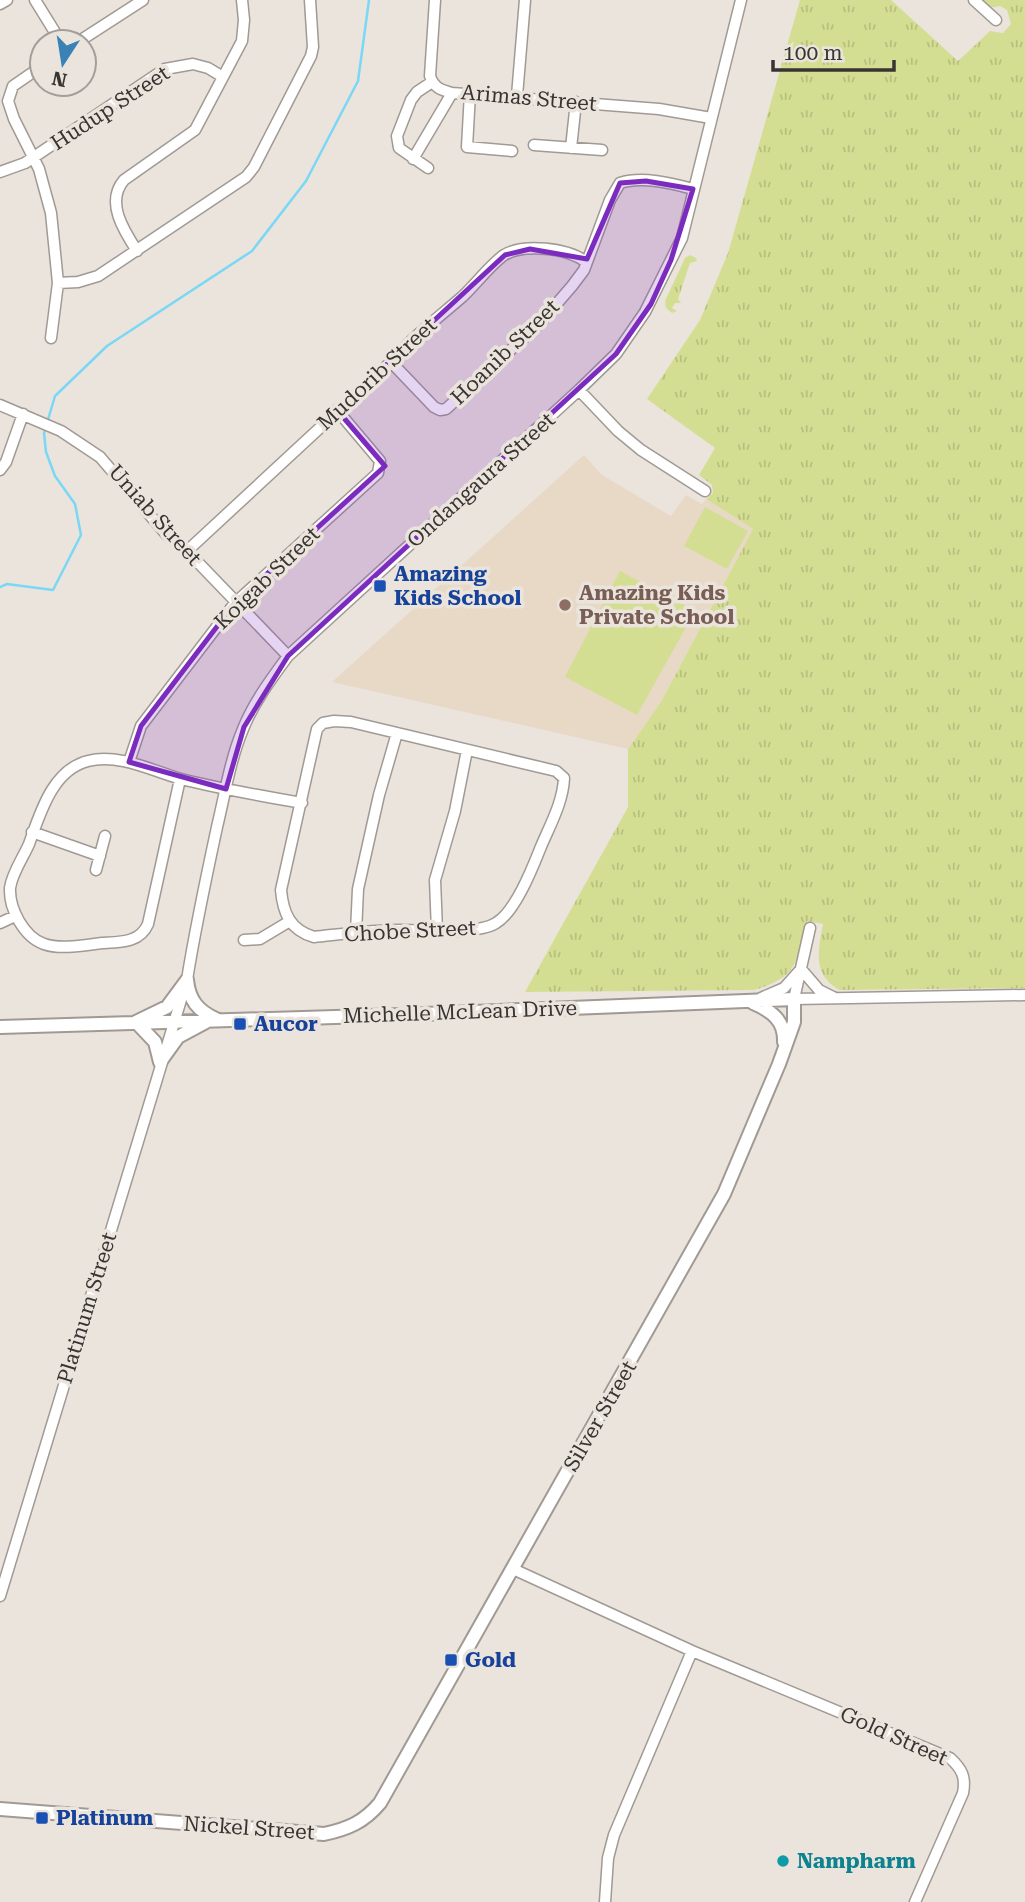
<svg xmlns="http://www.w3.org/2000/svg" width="1025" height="1902" font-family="'Roboto Serif',serif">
<defs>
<pattern id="grass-tufts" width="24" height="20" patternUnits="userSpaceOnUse" patternTransform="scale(1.75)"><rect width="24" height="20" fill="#d4de92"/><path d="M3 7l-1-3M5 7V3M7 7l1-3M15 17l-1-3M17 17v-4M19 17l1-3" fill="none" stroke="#b7bf7e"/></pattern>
</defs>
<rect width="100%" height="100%" fill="#ebe4dd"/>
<path fill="#e7d9c6" d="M584,455L602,475L671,516L686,495L702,504L706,499L753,529L661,702L628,749L332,682Z"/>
<path fill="url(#grass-tufts)" d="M800,0H891L958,61L990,31L1003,33L1011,24L1007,10L1000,6L989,8L980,0H1025V988L839,990C812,974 818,950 823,924L807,921C795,961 801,976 754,990L525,992L628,807V749L661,702L753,529L706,499L713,493L712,485L699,475L715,448L647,399L700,320L728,253Z
M690,255L696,258L697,261L690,263L678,299L681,303H675L672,308L677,311L672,313L666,308L665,301L685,258Z"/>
<path fill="#d4de92" d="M705,507L748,531L727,569L684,546Z
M620,571L695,611L637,715L565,677Z"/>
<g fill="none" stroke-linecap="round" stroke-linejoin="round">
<path stroke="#7ad7f5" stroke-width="2.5" d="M0,587L7,584L53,590L81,535L75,504L55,476L46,452L44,433L55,396L107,346L252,251L306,181L358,81L369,0"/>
<defs>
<path id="minor" d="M35,0L61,42
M435,0L430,76C434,88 441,90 452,93L659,109L711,118
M974,0L996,20
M0,4L7,0
M78,42L143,0
M42,66L13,86L8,101L14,119L39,169L51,213L58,283L51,338
M470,93L467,147L512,151
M517,96L525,0
M534,145L602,150
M571,148L576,102
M413,159L452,93
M428,168L399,148L397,136L411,100L417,92L432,82
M0,172L25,163L165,69L193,64L208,68L223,77
M137,251C124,231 105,202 124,180L195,130L242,41L244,20L242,0
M58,283L78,282L98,276L246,177L254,167L311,56L313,47L310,0
M391,362L434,407L440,410L446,409L540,323L572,286L584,270L610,200L620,183C642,176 671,183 693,189
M579,390L618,431L641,450L705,491
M0,405L61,431L100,457L166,534L187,551L288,656
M0,470L6,462L23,414
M187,551L391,362C412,337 438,318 462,297C476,284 489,266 504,255C524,243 568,248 586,262
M334,721L351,722L556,771L564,778C563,803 549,827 540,849C532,869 515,912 496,923C477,935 424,930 400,930C372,930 343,934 314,937C290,930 283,913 281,890L317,729L323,723Z
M129,762L141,726L235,603L378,473L380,461L337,410
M180,779L148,924C140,943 120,942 102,943C85,945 61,950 44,944C24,937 9,909 10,888C12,873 23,858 29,844C40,814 52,770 88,761C118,753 153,771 181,779C221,789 262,796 302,803
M32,832L100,856
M96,870L105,836
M0,923L15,916
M810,928L794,999L1025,995
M437,931L435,880L455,811L467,750
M356,932L358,889L379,795L397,733
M244,940L260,939L290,921
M761,998L784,988L801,969L819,990L835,998
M513,1569L692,1651L950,1758C962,1769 966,1777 963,1793L915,1902
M0,1596L187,980C195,929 206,878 217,827C225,794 230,760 243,729C254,702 271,679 288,656L579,390L616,354L645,312L682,238L741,0
M605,1902L608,1858L614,1835L692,1651"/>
<path id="tertiary" d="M187,980C189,1000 198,1011 216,1019
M753,1003C772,1011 785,1021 784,1042
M0,1027L400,1015L794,999V1022L779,1064L724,1194L380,1803C364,1822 348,1829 324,1834L0,1809
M160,1062L155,1042L136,1022L167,1007L187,980
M160,1062L178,1037L206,1022"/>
</defs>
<use href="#minor" stroke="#a19a94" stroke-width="13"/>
<use href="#tertiary" stroke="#a19a94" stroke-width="16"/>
<use href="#minor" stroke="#fff" stroke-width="10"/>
<use href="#tertiary" stroke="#fff" stroke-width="12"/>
</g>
<path fill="#7b2cbf" fill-opacity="0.2" stroke="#7b2cbf" stroke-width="5" stroke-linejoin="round" d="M646,181L693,189L671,260L651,304L616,354L288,656L244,727L226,789L129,762L141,726L235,603L385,466L337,410L505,255L530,249L587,259L620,183Z"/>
<g fill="#1a4fb4" stroke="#ebe4dd" stroke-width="2.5">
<rect x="373" y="579" width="14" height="14" rx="3.5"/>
<rect x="233" y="1017" width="14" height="14" rx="3.5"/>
<rect x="444" y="1653" width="14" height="14" rx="3.5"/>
<rect x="35" y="1811" width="14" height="14" rx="3.5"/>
</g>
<circle fill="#8d6e63" stroke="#ebe4dd" stroke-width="2.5" cx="565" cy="605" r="7"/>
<circle fill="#0f9aa8" stroke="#ebe4dd" stroke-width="2.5" cx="783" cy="1861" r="7"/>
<g text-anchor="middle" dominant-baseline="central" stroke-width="7" stroke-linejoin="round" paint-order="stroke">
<g font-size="21" fill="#373432" stroke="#ebe4dd">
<text transform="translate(529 98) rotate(5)">Arimas Street</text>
<text transform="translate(110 108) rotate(-33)">Hudup Street</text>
<text transform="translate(505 352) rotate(-44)">Hoanib Street</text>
<text transform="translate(377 374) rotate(-43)">Mudorib Street</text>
<text transform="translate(481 480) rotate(-42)">Ondangaura Street</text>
<text transform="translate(155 515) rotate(48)">Uniab Street</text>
<text transform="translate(267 578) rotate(-44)">Koigab Street</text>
<text transform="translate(410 931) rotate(-3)">Chobe Street</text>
<text transform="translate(460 1012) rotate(-2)">Michelle McLean Drive</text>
<text transform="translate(87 1308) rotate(-73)">Platinum Street</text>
<text transform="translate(600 1416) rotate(-60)">Silver Street</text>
<text transform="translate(894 1736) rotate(24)">Gold Street</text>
<text transform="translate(249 1828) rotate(4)">Nickel Street</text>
</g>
<g font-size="21" font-weight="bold" fill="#164399" stroke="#ebe4dd" text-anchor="start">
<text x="394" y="574">Amazing<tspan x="394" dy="24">Kids School</tspan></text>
<text x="254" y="1024">Aucor</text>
<text x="465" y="1660">Gold</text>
<text x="56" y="1818">Platinum</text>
</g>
<g font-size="21" font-weight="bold" fill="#785e54" stroke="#ebe4dd" text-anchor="start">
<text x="579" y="593">Amazing Kids<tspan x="579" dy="24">Private School</tspan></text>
</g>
<g font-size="21" font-weight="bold" fill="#0d838f" stroke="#ebe4dd" text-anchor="start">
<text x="797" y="1861">Nampharm</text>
</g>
</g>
<g transform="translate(63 63) rotate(192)"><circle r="33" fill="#ebe4dd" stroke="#a39e99" stroke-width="2"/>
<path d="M0-5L12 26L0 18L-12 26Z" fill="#3a82b6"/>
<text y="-10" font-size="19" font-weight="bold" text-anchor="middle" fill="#373432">N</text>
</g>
<path d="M773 60v10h121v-10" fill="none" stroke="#373432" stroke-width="3.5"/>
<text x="783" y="60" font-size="21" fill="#373432" stroke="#ebe4dd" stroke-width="5" paint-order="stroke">100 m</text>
</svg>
